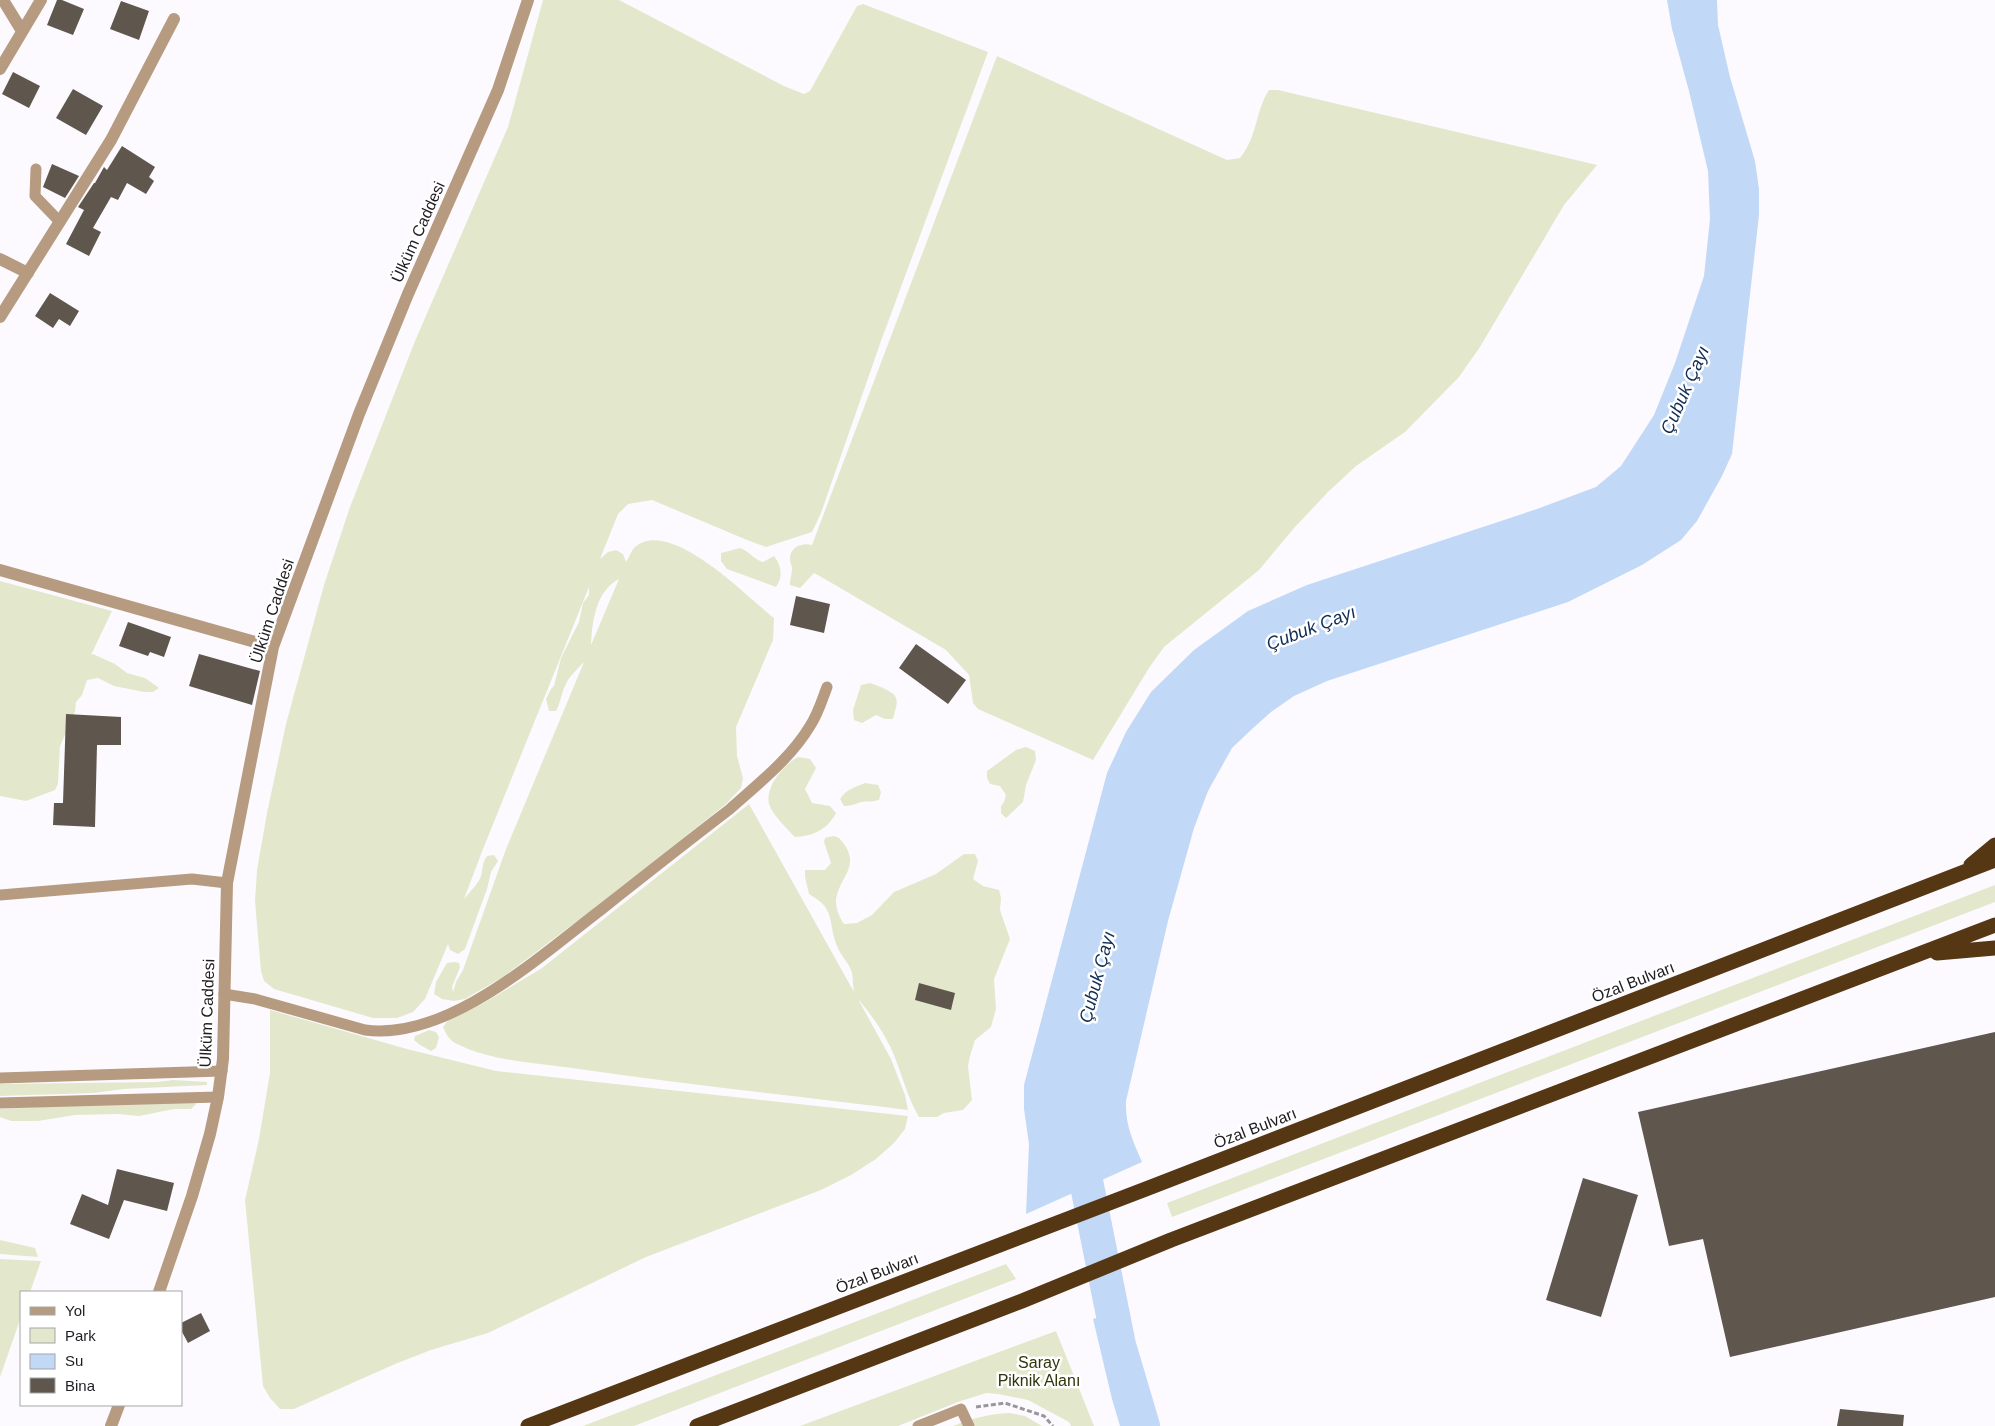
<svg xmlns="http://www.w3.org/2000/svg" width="1995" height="1426" font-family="Arial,sans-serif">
<rect width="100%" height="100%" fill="#fcfaff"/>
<path fill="#e3e8cc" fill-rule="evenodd" d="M543,0H619L784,86L804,94L810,91L857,6L863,4L988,52L881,341L821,513L812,532L766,547L747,540L652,500L628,504L618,514L600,559L608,552L616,550L623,554L626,562C629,558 631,551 634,548C669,515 748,598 774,618L773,640L736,727L737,756L743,778L741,788L726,804L609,897L503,977L465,999L454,1001L442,999L434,994L436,982L447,963L455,962L459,963L460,967L452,987L453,992L456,982L463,970L506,849L584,662C580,666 568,678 566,684C561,693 561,702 556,711H549L546,699L551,689L554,686L561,658L579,622L583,603L589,595V587L483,849L464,899C468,894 479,883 481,876C483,868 482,863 487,856L494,855L498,861L491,872L487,889L465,949L458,954L450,950L448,944L425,999L413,1012L397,1018H373L274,989L264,981L261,971L255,901L257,870L267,813L286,724L324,585L350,507L415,341L508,127ZM619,579L591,645C592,621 596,591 619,579Z
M997,56L1227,160L1240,158C1258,136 1255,111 1269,90H1278L1597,165L1564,205L1480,347L1459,377L1405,432L1356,466L1328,492L1295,527L1259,570L1164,647L1149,668L1093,760L978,709L973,703L969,675L946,650L830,582L814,573L800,588L790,585C790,578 792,574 792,568C792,566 790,563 790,560C789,547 802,542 812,545Z
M740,548C749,551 753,559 763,562L774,556C782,566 783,577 776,587L727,569L721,561V553Z
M0,581L112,611L91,655L93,654L115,664L127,673L145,678L159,688L153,692H144L114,686L98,678L87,680L82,695L76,702L75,712L60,746L58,784L55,790L26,801L0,796Z
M870,683C874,684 877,686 881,687C901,696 898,699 893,719H885L876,715L862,723L854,720L853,710L861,685Z
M1026,747L1035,751L1036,760L1026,785L1023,802L1006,818L1001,813V806L1004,802L1006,795L1000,786L990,784L987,778V771L1016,750Z
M798,757L810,759L816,768L805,789L812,803L830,806L836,813C827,830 813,836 795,837C788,830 772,814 769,804C765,786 784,765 798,757Z
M865,783L878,785L881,792L879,800C873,802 867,801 861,802C855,804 851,806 844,806L840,799C845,790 855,787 865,783Z
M749,804L854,992C853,987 853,979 852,973C850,964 840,955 837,946C827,921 837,910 809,894L805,877V870H825L831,863L824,842L825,838C834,835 838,835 844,844C861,868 837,879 836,902C836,910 840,918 844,924L857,923L872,915L894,892L936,874L964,854H975L978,861L973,879L983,886L999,890L1001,898L1000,910L1010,939L994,979L996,1009L991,1027L975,1040L970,1056L968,1066L972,1100L963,1110L944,1113L937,1117H919C904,1092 900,1062 885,1037C878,1024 868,1011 858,999L891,1059L905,1095L908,1110C799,1096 689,1085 579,1069C540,1063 493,1062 457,1044C449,1040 446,1034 443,1027L450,1018L484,1003L542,968Z
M1995,885V902L1172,1217L1167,1203Z
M270,1010L407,1049L496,1071L908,1116L905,1129L894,1143L876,1159L851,1175L821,1190L646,1257L488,1333L431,1350L395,1364L294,1409H280L270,1398L263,1386L245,1200L259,1139L270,1073Z
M429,1030L436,1032L439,1037L436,1048L431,1051L420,1045L414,1040L415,1036Z
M173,1080L207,1082V1085L124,1089L94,1093L0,1096V1084L157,1082Z
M191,1100L196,1104L191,1109H174L139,1116L118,1114L75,1115L38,1121H11L0,1117V1109Z
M0,1240L35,1248L38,1257L0,1254Z
M0,1259L41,1261L30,1292H21V1317L0,1377Z
M1006,1264L1016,1279L634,1426H583Z
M1056,1331L1094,1426H1071L1069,1422L1028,1400L998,1394L986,1393L958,1402L898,1426H800Z
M1010,1413L1025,1416L1042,1426H953C972,1418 989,1414 1010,1413Z"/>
<path fill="#c2d8f7" d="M1667,0H1717L1718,25L1730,77L1755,161L1759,189V215L1732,454L1722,476L1697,521L1681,540L1642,565L1568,602L1327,681L1294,696L1271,712L1252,729L1232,748L1208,791L1194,828L1168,921L1126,1101C1125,1125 1133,1141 1142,1162L1026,1214L1029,1144L1024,1109V1085L1107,773L1126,732L1151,692L1194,650L1248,611L1307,585L1537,509L1596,487L1621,466L1654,415L1675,363L1704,276L1710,219L1708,171L1689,91L1672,29Z
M1128,1307L1138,1369L1155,1426H1120L1112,1399L1093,1319Z"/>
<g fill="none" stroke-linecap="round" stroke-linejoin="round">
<path stroke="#c2d8f7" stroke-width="34" d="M1078,1141L1119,1345L1143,1426"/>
</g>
<path fill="#5f564d" d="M57,0H62L84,9L73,35L47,25Z
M121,1L149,11L139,40L110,29Z
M13,72L40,86L29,108L2,94Z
M73,89L103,106L86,135L56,118Z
M122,146L155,167L149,177L154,181L146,194L127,183L118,200L111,197L93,228L101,232L89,256L66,244L84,210L78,207L94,183H95L104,167L107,170Z
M52,164L79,176L65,198L43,187Z
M50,293L79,311L70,326L59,319L53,328L35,316Z
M796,596L830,604L824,633L790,625Z
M128,622L171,637L164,657L150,652L148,656L119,646Z
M916,644L966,680L948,704L899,668Z
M199,654L260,671L252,705L189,686Z
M66,714L121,717V745H97L95,827L53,825L54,803H63Z
M919,983L955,993L951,1010L915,1000Z
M1995,1032V1297L1730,1357L1703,1239L1669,1246L1638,1112Z
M117,1169L174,1183L167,1211L124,1200L109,1239L70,1224L82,1194L108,1205Z
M1583,1178L1638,1195L1601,1317L1546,1300Z
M201,1313L210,1331L188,1343L181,1330V1323Z
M1840,1409L1904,1415L1903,1426H1837Z"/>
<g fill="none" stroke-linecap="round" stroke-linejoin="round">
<path stroke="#99979c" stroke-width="3" stroke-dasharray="5 2.5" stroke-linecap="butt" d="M976,1407L1005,1403L1044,1416L1053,1426"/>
<path stroke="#b69b81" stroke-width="11" d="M36,169L35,196L60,222
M0,895L192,879L227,883
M224,994L255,999L365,1030C448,1041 540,956 602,909C645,875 687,842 730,809C758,784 791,758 810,726C818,714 822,700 827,687
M0,1078L222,1071
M0,1103L218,1097
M918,1426L961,1409L969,1426"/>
<path stroke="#b69b81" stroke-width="12" d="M3,0L22,31
M0,69L41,0
M0,259L28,273
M0,317L111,140L174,19
M0,570L273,647
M159,1292L192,1196L210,1134L218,1097L223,1059L227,883L273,647L359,414L408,294L498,90L528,0
M111,1426L119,1405"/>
<path stroke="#553714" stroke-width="15" d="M1971,865L1995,845
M1937,953L1995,948
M528,1426L1151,1187L1995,860
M697,1426L1022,1301L1171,1240L1995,925"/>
</g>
<g text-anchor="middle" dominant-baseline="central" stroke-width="5" stroke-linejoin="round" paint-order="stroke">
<g font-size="16" fill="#1f1d22" stroke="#fff">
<text transform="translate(418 232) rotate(-66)">Ülküm Caddesi</text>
<text transform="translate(272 611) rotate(-72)">Ülküm Caddesi</text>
<text transform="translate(1633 982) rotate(-21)">Özal Bulvarı</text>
<text transform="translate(207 1013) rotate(-88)">Ülküm Caddesi</text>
<text transform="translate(1255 1128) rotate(-21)">Özal Bulvarı</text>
<text transform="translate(877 1273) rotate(-21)">Özal Bulvarı</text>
</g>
<g font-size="16" fill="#313509" stroke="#fff">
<text x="1039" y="1362">Saray<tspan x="1039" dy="18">Piknik Alanı</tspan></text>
</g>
<g font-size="18" font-style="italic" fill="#122e55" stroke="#fff">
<text transform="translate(1685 390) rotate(-66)">Çubuk Çayı</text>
<text transform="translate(1311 628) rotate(-21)">Çubuk Çayı</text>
<text transform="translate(1097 977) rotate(-75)">Çubuk Çayı</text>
</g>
</g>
<rect x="20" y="1291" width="162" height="115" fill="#ffffff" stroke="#a5a5a7"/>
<rect x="30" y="1307" width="25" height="8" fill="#b69b81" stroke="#a5a5a7"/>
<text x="65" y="1316" font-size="15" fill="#1f1d22">Yol</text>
<rect x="30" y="1328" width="25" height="15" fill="#e3e8cc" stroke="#a5a5a7"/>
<text x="65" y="1341" font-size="15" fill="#1f1d22">Park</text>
<rect x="30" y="1354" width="25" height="15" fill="#c2d8f7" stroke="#a5a5a7"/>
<text x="65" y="1366" font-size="15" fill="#1f1d22">Su</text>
<rect x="30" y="1378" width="25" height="15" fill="#5f564d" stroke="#a5a5a7"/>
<text x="65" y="1391" font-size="15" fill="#1f1d22">Bina</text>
</svg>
